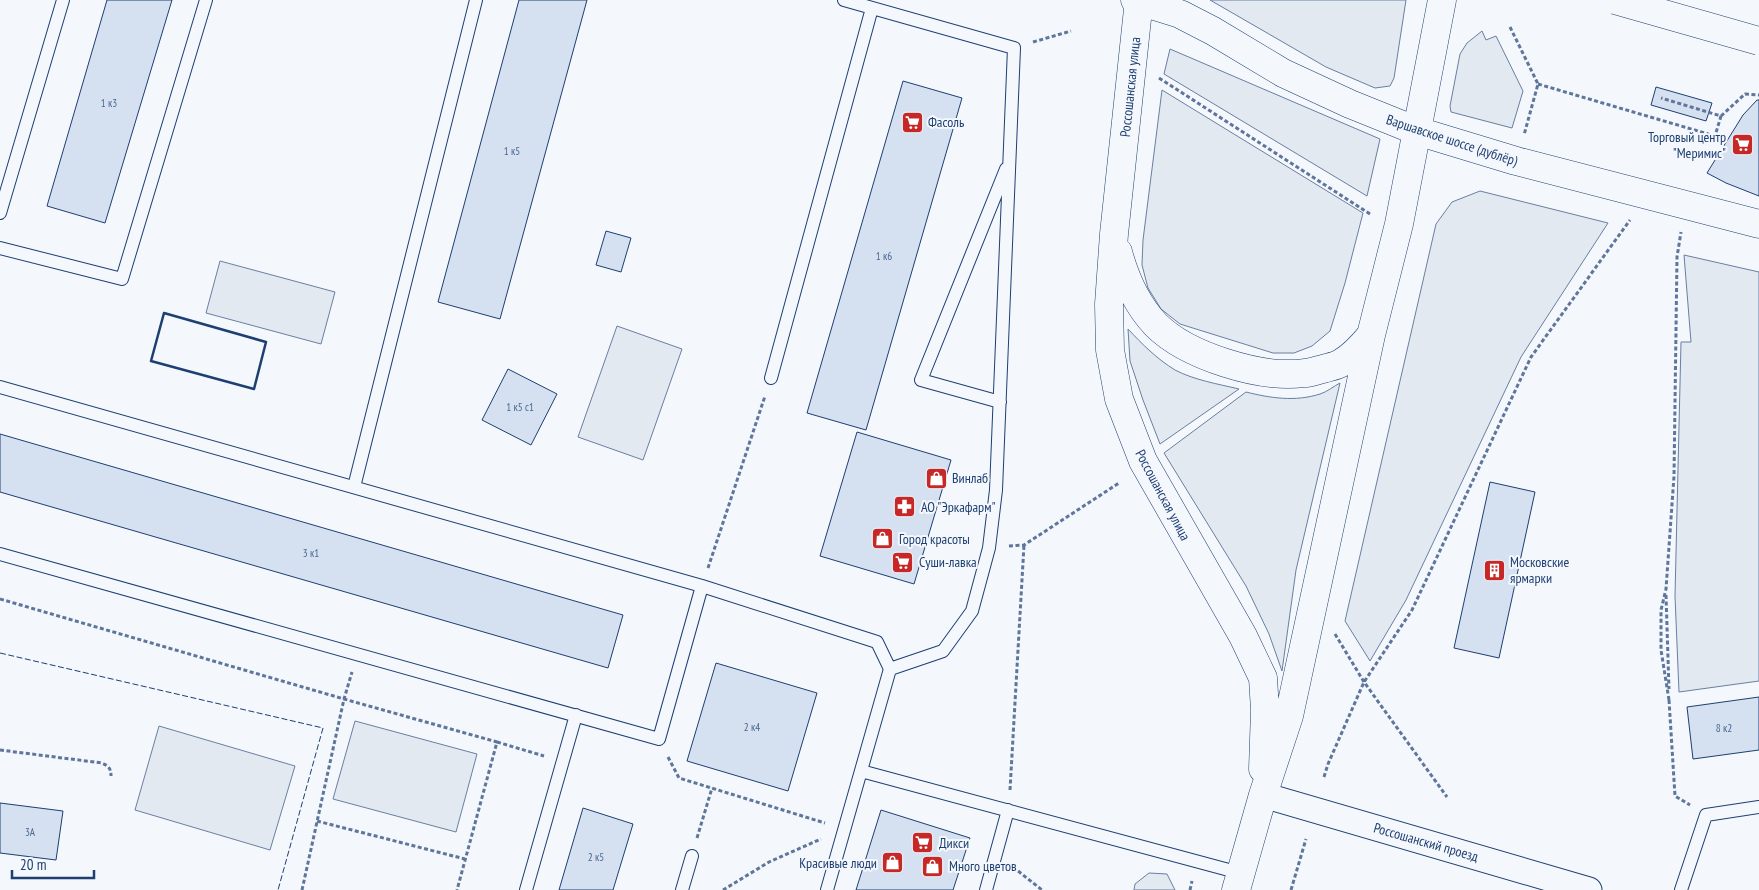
<svg xmlns="http://www.w3.org/2000/svg" width="1759" height="890" font-family="'PT Sans Narrow',sans-serif">
<rect width="100%" height="100%" fill="#f4f7fb"/>
<path fill="#e3e9f0" stroke="#687fa3" d="M1210,0H1406L1394,78L1390,86L1375,88L1326,67Z
M1482,31L1486,40L1496,36L1523,91L1512,128L1451,112L1450,106L1460,54L1467,43Z
M1170,49L1380,139L1367,196L1164,74Z
M1162,90L1363,213L1345,283L1330,331L1312,346L1294,353H1273L1180,324L1161,309L1148,288L1142,265L1143,240Z
M1480,191L1608,223L1521,357L1406,600L1370,661L1345,621L1436,224L1452,202Z
M1684,255L1759,272V681L1679,692L1675,596L1681,342H1691Z
M220,261L335,292L321,344L206,313Z
M617,326L682,349L643,460L578,437Z
M1128,329C1142,344 1157,359 1175,370C1194,380 1218,384 1239,389L1160,444L1143,400L1130,361Z
M1340,383L1296,570L1282,671L1269,634L1246,586L1164,453L1246,392C1270,398 1295,402 1320,394C1327,392 1334,386 1340,383Z
M355,721L477,754L456,832L333,799Z
M159,726L295,766L270,850L135,810Z
M1149,873L1167,874L1175,890H1134L1135,884Z"/>
<path fill="#d5e0f0" stroke="#1d3f73" d="M107,0H172L105,223L47,206Z
M519,0H587L500,319L438,302Z
M903,81L962,98L866,430L807,413Z
M1656,87L1712,103L1706,121L1651,105Z
M1757,100H1759V196L1726,183L1707,173L1743,115Z
M606,231L631,238L621,272L596,265Z
M508,369L557,394L531,445L482,420Z
M857,432L951,460L914,584L820,556Z
M0,434L623,615L608,668L0,492Z
M1490,482L1535,492L1499,658L1454,648Z
M716,663L817,693L788,791L687,761Z
M1759,697V750L1693,759L1687,707Z
M0,803L63,811L56,860L0,853Z
M583,808L633,824L613,890H559Z
M881,810L970,838L953,890H856Z"/>
<g fill="none" stroke-linecap="round" stroke-linejoin="round">
<defs>
<path id="lane" d="M844,0L1014,48L996,490L989,548L972,611L943,651L890,669
M0,213L63,0
M0,248L122,279L206,0
M771,378L872,8
M0,387L702,586L877,642L890,669L827,890
M1000,402L921,380L1006,169
M354,487L476,0
M0,554L659,739L702,586
M861,771L1240,873
M526,890L576,715
M682,890L692,856
M986,890L1008,810
M1681,890L1706,815L1759,807"/>
<path id="street" d="M1263,795L1589,890"/>
<path id="secondary" d="M1135,0L1180,14L1213,31L1283,73L1350,104L1417,131L1516,161L1759,224
M1139,0L1114,234L1109,304L1110,350L1119,399L1143,461L1243,636L1263,678L1265,710L1263,769
M1118,252C1125,278 1137,305 1156,325C1187,356 1261,379 1304,373C1311,373 1317,370 1323,369C1329,367 1336,366 1341,363C1353,356 1362,346 1371,335
M1236,890L1263,795L1289,716L1371,335L1399,224L1442,0"/>
</defs>
<use href="#lane" stroke="#1d3f73" stroke-width="14"/>
<use href="#street" stroke="#1d3f73" stroke-width="27"/>
<use href="#secondary" stroke="#1d3f73" stroke-width="29"/>
<path stroke="#5e769c" stroke-width="3" stroke-dasharray="4 2.5" stroke-linecap="butt" d="M1510,27L1538,84L1524,135
M1033,42L1071,31
M1159,78L1370,214
M1538,84L1715,136L1721,116L1661,98
M1721,116L1745,94L1759,95
M1009,546L1024,545L1119,483
M708,568L765,396
M1666,595L1669,689
M0,599L344,699L352,672
M1335,634L1364,682L1447,797
M1669,700L1661,650V610L1666,589L1674,476L1677,257L1681,232
M1669,700L1675,796L1690,805
M497,742L544,756
M0,750L102,763C109,766 111,769 111,776
M668,757L679,778L825,823
M1324,777L1328,764L1364,682L1412,610L1531,357L1630,220
M1010,790L1024,545
M317,821L465,859
M697,838L712,788
M1013,867L1042,890
M302,890L344,699L497,742L457,890
M723,890L769,862L821,839
M1190,890L1192,881
M1291,890L1306,839"/>
<use href="#lane" stroke="#f4f7fb" stroke-width="12"/>
<use href="#street" stroke="#f4f7fb" stroke-width="25"/>
<use href="#secondary" stroke="#f4f7fb" stroke-width="28"/>
<defs>
<path id="primary-bridge" d="M1615,0L1759,41"/>
</defs>
<use href="#primary-bridge" stroke="#1d3f73" stroke-width="29" stroke-linecap="butt"/>
<use href="#primary-bridge" stroke="#f4f7fb" stroke-width="28"/>
<path stroke="#1d3f73" stroke-width="1" stroke-dasharray="6 2.5" stroke-linecap="butt" d="M0,653L323,728L278,890"/>
<path stroke="#1d3f73" stroke-width="2.5" d="M164,313L266,342L254,389L151,361Z"/>
</g>
<defs>
<symbol id="supermarket-square" viewBox="-11 -11 22 22"><rect x="-9" y="-9" width="18" height="18" rx="4" fill="#c62828" stroke="#f4f7fb"/><path d="M-6-5.5h2.5l.6 2H6L4.5 2H-2.5L-4.4-4H-6ZM-1.5 3.2a1.3 1.3 0 1 0 .1 0ZM3 3.2a1.3 1.3 0 1 0 .1 0Z" fill="#fff"/></symbol>
<symbol id="shop-square" viewBox="-11 -11 22 22"><rect x="-9" y="-9" width="18" height="18" rx="4" fill="#c62828" stroke="#f4f7fb"/><path d="M-5-2.5h2.3a2.7 3.5 0 0 1 5.4 0H5L5.5 6h-11ZM-1.5-2.5h3a1.5 2.3 0 0 0-3 0Z" fill="#fff"/></symbol>
<symbol id="pharmacy-square" viewBox="-11 -11 22 22"><rect x="-9" y="-9" width="18" height="18" rx="4" fill="#c62828" stroke="#f4f7fb"/><path d="M-2-6h4v4h4v4h-4v4h-4v-4h-4v-4h4Z" fill="#fff"/></symbol>
<symbol id="building-square" viewBox="-11 -11 22 22"><rect x="-9" y="-9" width="18" height="18" rx="4" fill="#c62828" stroke="#f4f7fb"/><path d="M-4-6H4V6H1V3H-1V6H-4ZM-2.5-4.3h1.7v1.8h-1.7ZM.8-4.3h1.7v1.8H.8ZM-2.5-1h1.7V.8h-1.7ZM.8-1h1.7V.8H.8Z" fill="#fff"/></symbol>
</defs>
<g fill-rule="evenodd">
<use href="#supermarket-square" x="900" y="110" width="25" height="25"/>
<use href="#supermarket-square" x="1730" y="132" width="25" height="25"/>
<use href="#shop-square" x="924" y="466" width="25" height="25"/>
<use href="#pharmacy-square" x="892" y="494" width="25" height="25"/>
<use href="#shop-square" x="870" y="526" width="25" height="25"/>
<use href="#supermarket-square" x="890" y="550" width="25" height="25"/>
<use href="#building-square" x="1482" y="558" width="25" height="25"/>
<use href="#supermarket-square" x="910" y="830" width="25" height="25"/>
<use href="#shop-square" x="880" y="850" width="25" height="25"/>
<use href="#shop-square" x="920" y="854" width="25" height="25"/>
</g>
<g text-anchor="middle" dominant-baseline="central" stroke-width="4" stroke-linejoin="round" paint-order="stroke">
<g font-size="11" fill="#4b6792">
<text x="109" y="103">1 к3</text>
<text x="512" y="151">1 к5</text>
<text x="884" y="256">1 к6</text>
<text x="520" y="407">1 к5 с1</text>
<text x="311" y="553">3 к1</text>
<text x="752" y="727">2 к4</text>
<text x="1724" y="728">8 к2</text>
<text x="30" y="832">3А</text>
<text x="596" y="857">2 к5</text>
</g>
<g font-size="14" fill="#1d3f73" stroke="#f4f7fb">
<text transform="translate(1130 87) rotate(-84)">Россошанская улица</text>
<text transform="translate(1452 140) rotate(18)">Варшавское шоссе (дублёр)</text>
<text transform="translate(1163 495) rotate(62)">Россошанская улица</text>
<text transform="translate(1426 842) rotate(16)">Россошанский проезд</text>
</g>
<g font-size="14" fill="#1d3f73" stroke="#f4f7fb" text-anchor="start">
<text x="928" y="122">Фасоль</text>
<text x="1726" y="137" text-anchor="end">Торговый центр<tspan x="1726" dy="16">"Меримис"</tspan></text>
<text x="952" y="478">Винлаб</text>
<text x="921" y="507">АО "Эркафарм"</text>
<text x="899" y="539">Город красоты</text>
<text x="919" y="562">Суши-лавка</text>
<text x="1510" y="562">Московские<tspan x="1510" dy="16">ярмарки</tspan></text>
<text x="939" y="843">Дикси</text>
<text x="877" y="863" text-anchor="end">Красивые люди</text>
<text x="949" y="866">Много цветов</text>
</g>
</g>
<path d="M12 870v8h82v-8" fill="none" stroke="#1d3f73" stroke-width="2.5"/>
<text x="20" y="870" font-size="15" fill="#1d3f73" stroke="#f4f7fb" stroke-width="4" paint-order="stroke">20 m</text>
</svg>
